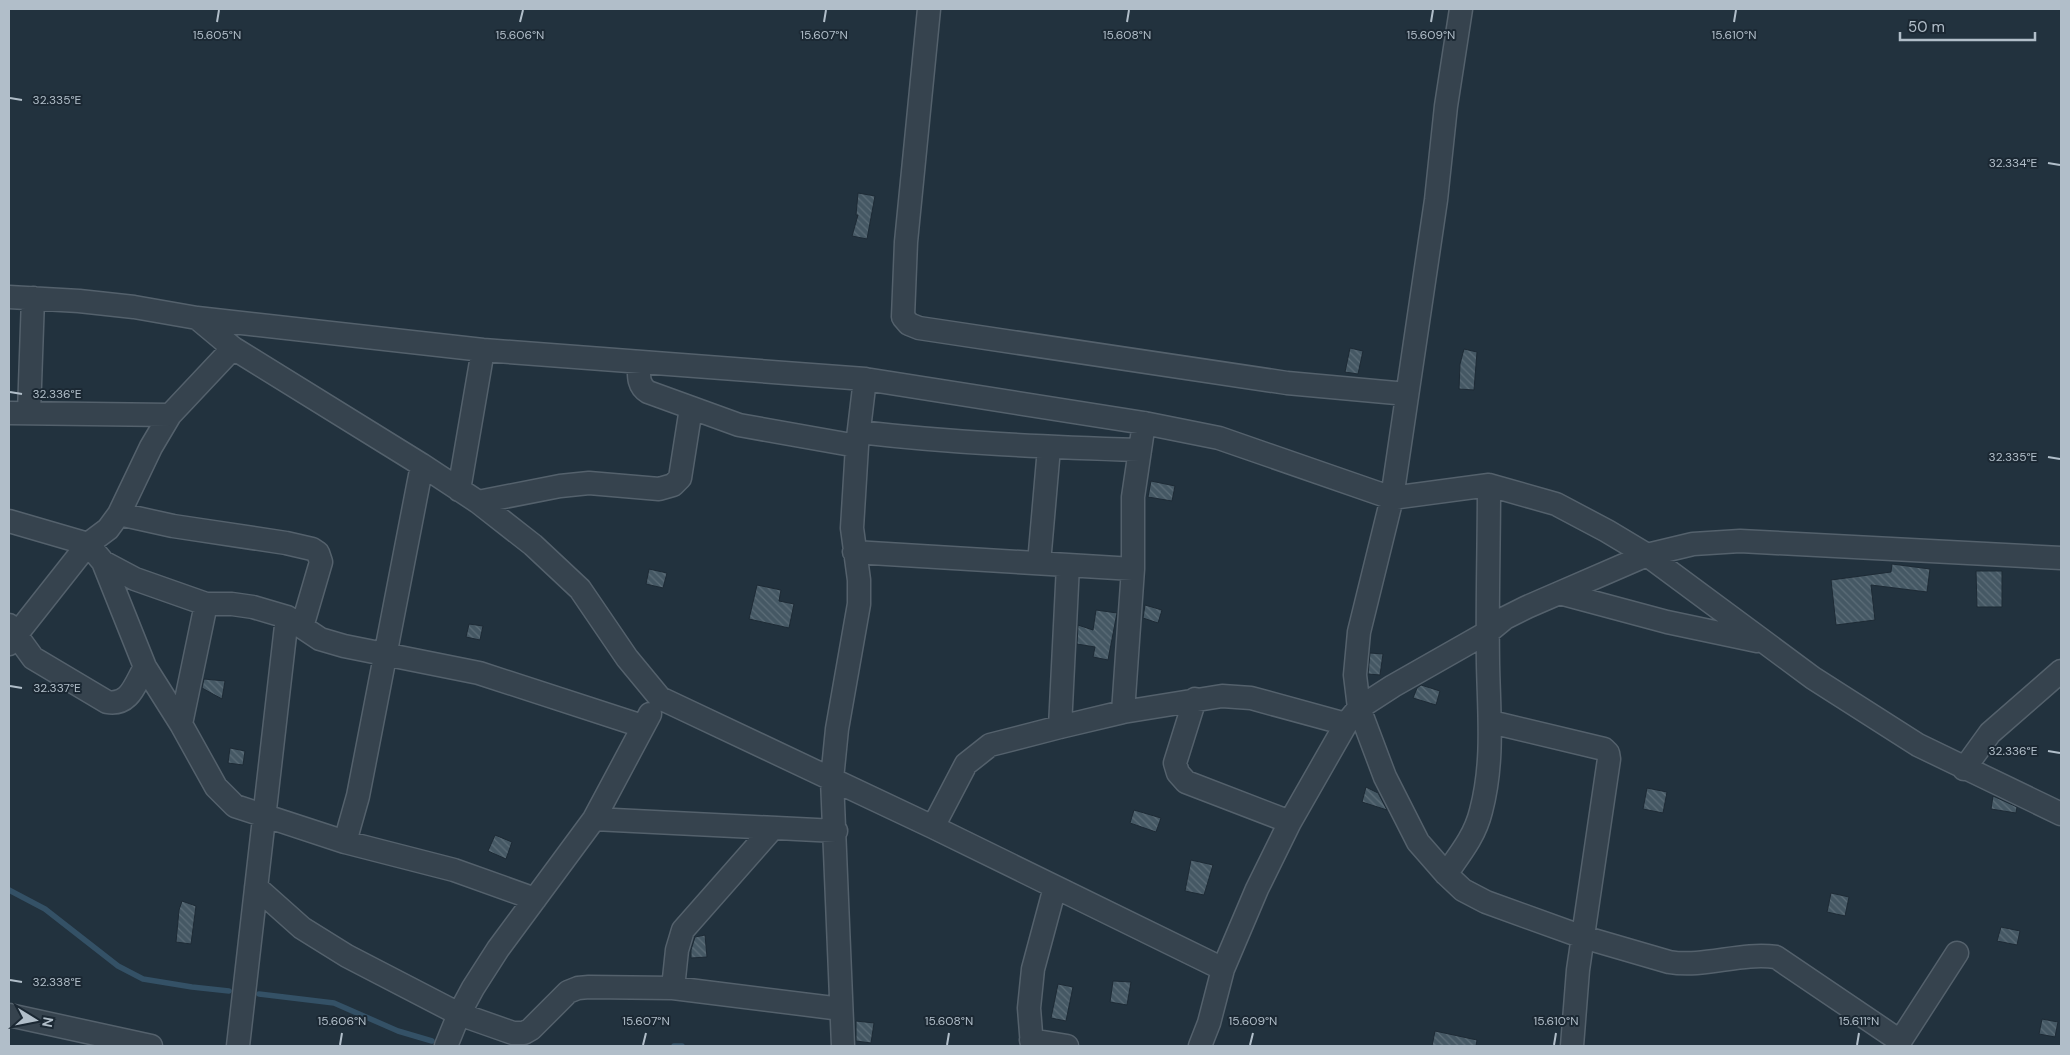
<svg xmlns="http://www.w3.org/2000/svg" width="2070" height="1055" font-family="'DM Sans',sans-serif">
<defs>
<pattern id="building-back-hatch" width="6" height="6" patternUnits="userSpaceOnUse" patternTransform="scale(1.25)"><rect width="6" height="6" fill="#455864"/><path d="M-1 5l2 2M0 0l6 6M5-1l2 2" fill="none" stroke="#5d6e79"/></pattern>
</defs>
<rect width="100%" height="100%" fill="#22323e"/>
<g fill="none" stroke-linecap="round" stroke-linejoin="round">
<path stroke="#345166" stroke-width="5.5" d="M9,890L45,909L118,966L143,979L192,987L229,991
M259,994L334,1003L398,1031L432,1041
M674,1046H682"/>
</g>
<path fill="url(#building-back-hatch)" stroke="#1d2a35" d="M858,193L875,196L867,239L852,236L858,215H856Z
M1350,348L1363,351L1358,374L1345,372Z
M1464,349L1477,352L1474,390L1459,389L1460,364Z
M1151,481L1175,486L1172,501L1148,497Z
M1892,564L1930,569L1927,592L1871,585L1875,620L1836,625L1831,580L1891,572Z
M649,569L667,573L663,588L646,584Z
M1976,571H2002V607H1977Z
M757,585L781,590L779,601L794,604L789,628L749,619Z
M1145,605L1162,610L1158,623L1143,618Z
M1096,610L1117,613L1108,660L1093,657L1095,647L1077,644L1078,625L1093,630Z
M469,624L483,626L480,640L466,637Z
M1370,653L1383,654L1380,675L1368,674Z
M204,679L225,681L222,699L202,688Z
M1421,685L1440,691L1436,705L1413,698L1417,688Z
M230,748L245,751L243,765L228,763Z
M1366,787L1378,793L1387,810L1362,802Z
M1647,788L1667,792L1663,813L1643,809Z
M1993,796L2017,807L2016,813L1991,809Z
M1134,810L1161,818L1156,832L1130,823Z
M495,835L512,842L506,859L488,851Z
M1191,860L1213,865L1204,895L1185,891Z
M1831,893L1849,897L1845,916L1827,912Z
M182,901L196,906L191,944L176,942L179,910Z
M2001,927L2020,931L2017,945L1997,941Z
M705,935L707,957L691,958V950L695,937Z
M1113,981L1131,982L1127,1005L1110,1002Z
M1058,984L1073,987L1066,1021L1051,1018Z
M2042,1019L2058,1022L2055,1037L2039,1034Z
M856,1021L874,1023L871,1043L856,1041Z
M1435,1031L1477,1040L1476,1046H1432Z"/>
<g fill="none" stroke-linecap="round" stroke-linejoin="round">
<defs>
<path id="minor" d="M929,9L906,242L903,317L909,324L919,328L1287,383L1407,394
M1461,9L1446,106L1436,200L1392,498L1359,632L1355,675L1359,708L1385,777L1418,842L1446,874L1463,890L1486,902L1583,937L1669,962C1705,968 1740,952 1776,957L1900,1041
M9,297L79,301L134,307L197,318L483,350L865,379L1144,423L1219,438L1392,498L1489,485L1556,504L1607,531L1647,555L1813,678L1918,745L2061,814
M197,318L233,348L422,465L478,502L533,545L580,589L627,658L660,698L933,827L1223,969
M639,362C639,374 637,385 648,392L739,425L857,446
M9,413L170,415
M29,413L33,298
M859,432C953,443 1046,447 1140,450
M459,490L483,350
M478,502L560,486L589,483L659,489L673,485L680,478L691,408
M119,514L173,526L286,543L312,549L318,553L321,562L302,627
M9,521L88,544L103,562L135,579L206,604H232L253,607L287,617L320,639L344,646L479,673L642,726
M854,552L1133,569
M103,562L145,667L181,724L216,787L235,806L345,842L454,870L535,899
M1039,563L1049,448
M1559,593L1667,622L1757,641
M9,625L33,658L107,702C130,706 135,684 145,667
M9,644L88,544L108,529L119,514L151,447L170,415L233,348
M1195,699L1175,763L1178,773L1186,782L1290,822
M1123,712L1133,569V497L1144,423
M1491,722L1604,749L1608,753L1609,759L1578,970L1572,1046
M181,724L206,604
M1060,727L1068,565
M1964,769L1990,733L2061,671
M594,819L836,831
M933,827L966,764L990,745L1060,727L1123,712L1222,696L1251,698L1346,724
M345,842L358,796L422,465
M1446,874C1460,854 1475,836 1481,811C1494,762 1489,714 1488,664C1487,604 1489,545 1489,485
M256,887L302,928L347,956L459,1014L513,1033H524L531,1029L568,992L578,988L589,987L673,988L841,1009
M673,988L677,950L683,930L772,829
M9,1015L151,1046
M1031,1040L1067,1046
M238,1046L287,617
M446,1046L459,1014L473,988L498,949L594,819L650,714
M843,1046L832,779L837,729L859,604V580L852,528L857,446L865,379
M1032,1046L1029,1008L1033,969L1055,887
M1200,1046L1209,1023L1223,969L1257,889L1290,822L1346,724L1359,708L1393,686L1488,632L1505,618L1527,607L1647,555L1693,544L1740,541L2061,558
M1897,1046L1957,953"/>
</defs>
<use href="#minor" stroke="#54616c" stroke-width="25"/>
<use href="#minor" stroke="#36434e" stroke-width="22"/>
</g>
<path fill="none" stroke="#b1bec9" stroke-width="2" d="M217,22L219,10M520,22L523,10M824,22L826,10M1127,22L1129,10M1431,22L1433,10M1734,22L1736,10M10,98L22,100M2048,163L2060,165M10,392L22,394M2048,457L2060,459M10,686L22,688M2048,751L2060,753M10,980L22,982M340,1045L342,1033M643,1045L646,1033M947,1045L949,1033M1250,1045L1253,1033M1554,1045L1556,1033M1857,1045L1859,1033"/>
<g font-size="12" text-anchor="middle" fill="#b1bec9" stroke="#1b2833" stroke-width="4" stroke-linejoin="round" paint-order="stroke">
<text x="217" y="39">15.605°N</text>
<text x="520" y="39">15.606°N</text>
<text x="824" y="39">15.607°N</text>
<text x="1127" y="39">15.608°N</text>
<text x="1431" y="39">15.609°N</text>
<text x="1734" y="39">15.610°N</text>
<text x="57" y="104">32.335°E</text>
<text x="2013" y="167">32.334°E</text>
<text x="57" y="398">32.336°E</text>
<text x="2013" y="461">32.335°E</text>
<text x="57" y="692">32.337°E</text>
<text x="2013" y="755">32.336°E</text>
<text x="57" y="986">32.338°E</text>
<text x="342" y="1025">15.606°N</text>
<text x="646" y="1025">15.607°N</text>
<text x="949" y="1025">15.608°N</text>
<text x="1253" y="1025">15.609°N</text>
<text x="1556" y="1025">15.610°N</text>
<text x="1859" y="1025">15.611°N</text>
</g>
<rect width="2070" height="1055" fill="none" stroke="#b1bec9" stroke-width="20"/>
<g transform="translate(35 1020) rotate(100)" stroke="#1b2833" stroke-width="4" paint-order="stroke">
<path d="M0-4L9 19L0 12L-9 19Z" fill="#b1bec9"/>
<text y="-8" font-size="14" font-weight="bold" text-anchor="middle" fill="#b1bec9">N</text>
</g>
<path d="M1900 32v8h135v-8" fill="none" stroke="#b1bec9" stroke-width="2.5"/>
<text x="1908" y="32" font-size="15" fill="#b1bec9" stroke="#1b2833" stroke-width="4" paint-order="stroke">50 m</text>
</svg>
